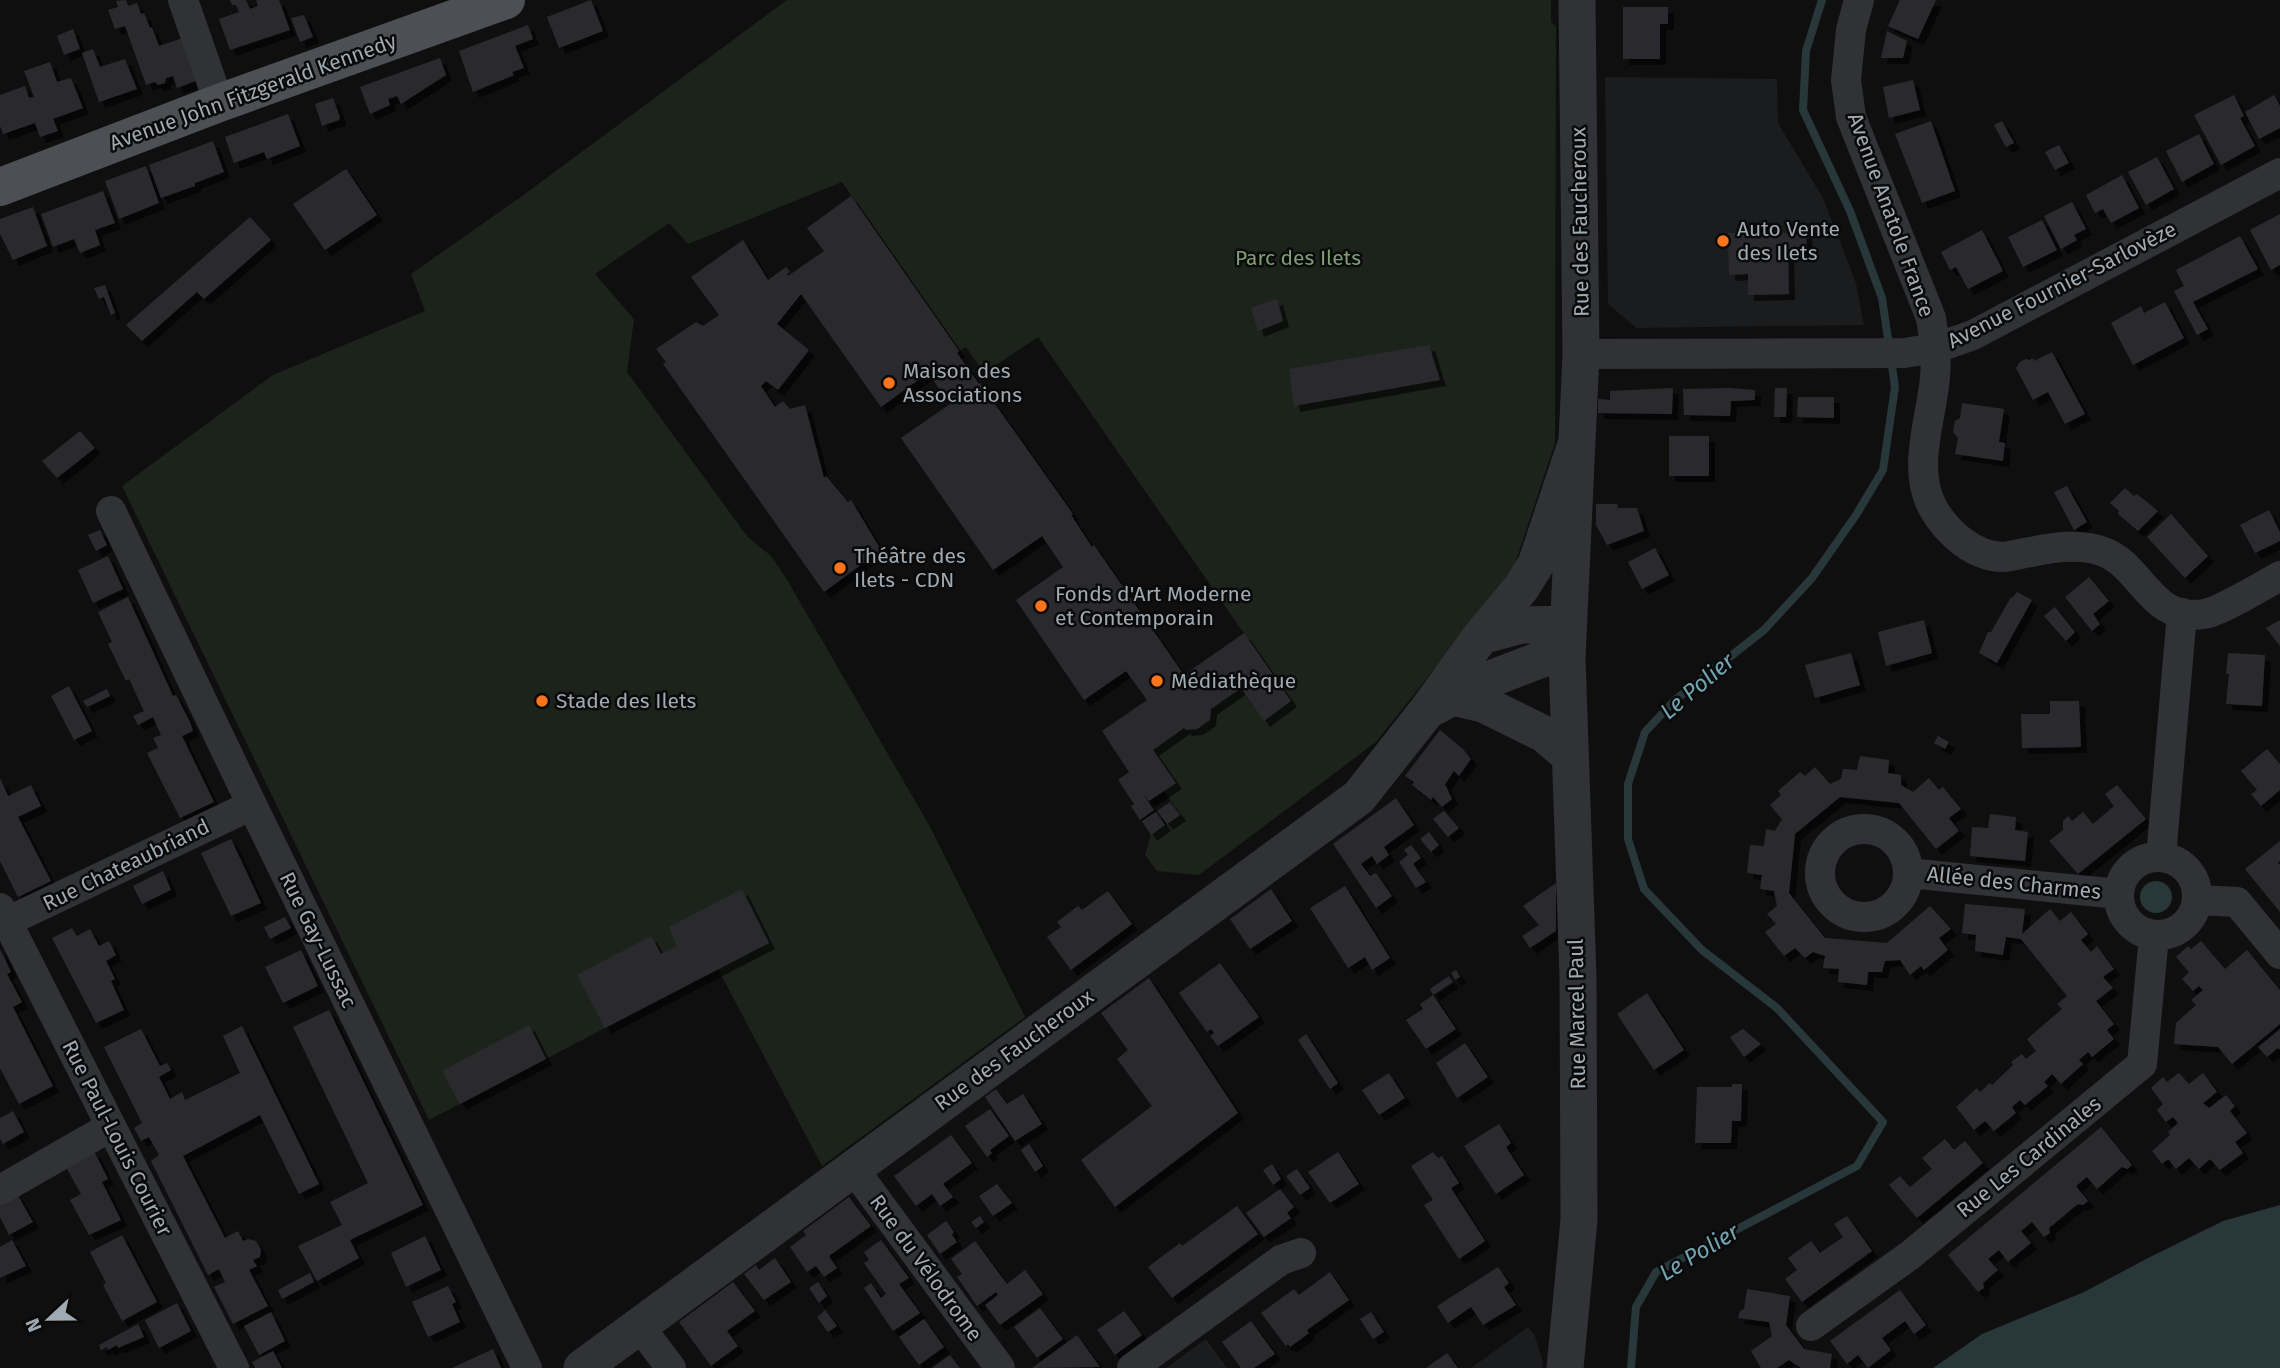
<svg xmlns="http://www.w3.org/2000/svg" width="2280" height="1368" font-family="'Fira Sans',sans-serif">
<defs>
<filter id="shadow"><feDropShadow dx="6" dy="6" stdDeviation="0" flood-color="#0009"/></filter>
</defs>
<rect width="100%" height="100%" fill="#0f0f10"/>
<path fill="#1b1c1d" d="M1605,77L1777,79L1778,123L1823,198L1856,283L1864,325L1636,328L1608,304Z
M1528,1327L1535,1336L1543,1363L1542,1368H1471Z
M1206,1339L1227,1368H1166L1199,1344Z"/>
<path fill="#1c231b" d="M787,0H1551V22L1556,26L1555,443L1513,570L1376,742L1199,875L1157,871L1145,855L1151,835L1180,815L1164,791L1176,782L1153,750L1184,728L1186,730L1197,729L1210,720L1211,709L1241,688L1264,720L1291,701L1038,337L984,373L966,347L959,351L842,182L688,244L669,223L595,274L634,319L627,372L747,536L771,556L786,578L929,825L1025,1017L822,1166L718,969L429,1120L122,486L273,375L425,311L411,274L518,199Z"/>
<path fill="#283739" d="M2140 897a16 16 0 1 1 32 0a16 16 0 1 1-32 0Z
M2280,1205V1368H1933L1982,1334L2084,1292L2150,1257L2223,1221Z"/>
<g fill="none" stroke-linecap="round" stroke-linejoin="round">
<path stroke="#283739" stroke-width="8" d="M1631,1368L1636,1307L1656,1272L1857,1166L1883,1122L1777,1008L1702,950L1644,889L1628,839V784L1645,732L1675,700L1764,630L1812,578L1856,515L1883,470L1895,387L1882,298L1850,211L1803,110L1806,51L1822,0"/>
</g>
<path fill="#2a2b2d" filter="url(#shadow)" d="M126,0L128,6L137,3L141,14L144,13L150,28L152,27L159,46L183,38L198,80L177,88L173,76L166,78L165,83L158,85L155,82L146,85L125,26L115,29L108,10L118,7L116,1Z
M230,0H246L250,9L258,6L256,0H279L290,30L230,50L219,19L239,12L236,5H232Z
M591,0L603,31L559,48L547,17Z
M1900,0H1936L1918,39L1888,26Z
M1623,7H1668V24H1660V59H1623Z
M304,15L313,37L300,42L291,18Z
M528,25L533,39L515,46L524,68L512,72L514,75L473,92L459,51Z
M73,29L80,49L64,55L57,36Z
M1887,31L1907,41L1903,58H1881Z
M93,49L100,67L125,59L137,89L99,102L82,53Z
M440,58L446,75L401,104L397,96L388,99L390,105L370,114L360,87Z
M50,62L57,82L71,78L83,108L53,119L58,131L40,137L35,123L3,134L0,126V95L25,86L29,98L34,97L24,71Z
M1913,80L1920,110L1889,118L1883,87Z
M2234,95L2244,116L2240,118L2255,146L2221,165L2194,115Z
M2274,95L2280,106V128L2259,139L2245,112Z
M333,98L340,117L339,120L322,126L315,104Z
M288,114L300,146L267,159L264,152L234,163L225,137Z
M1931,121L1955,191L1922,203L1895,134Z
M2002,121L2014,143L2006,147L1994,125Z
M2199,134L2214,164L2182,182L2166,151Z
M213,141L224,172L195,183V186L161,198L149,165Z
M2059,145L2069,163L2055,170L2045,152Z
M2157,157L2174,189L2146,205L2128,172Z
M146,166L159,203L119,219L105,181Z
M346,169L377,215L325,250L293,204Z
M2122,175L2139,208L2111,223L2103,209L2095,213L2086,195Z
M103,191L115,223L95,230L100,245L80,253L74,239L53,247L41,214Z
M851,196L959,351L957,353L979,384L980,383L1073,514L1071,515L1092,547L1094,545L1184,675L1244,633L1291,701L1264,721L1241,688L1211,709L1210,720L1197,729L1186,730L1184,728L1153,750L1176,783L1149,801L1143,794L1154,810L1140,820L1131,806L1134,804L1118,780L1129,772L1102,731L1147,700L1126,671L1084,700L1016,600L1063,567L1042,536L993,570L901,438L950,404L928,373L881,407L801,294L777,324L809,350L778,390L766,381L761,386L775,407L783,401L790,409L805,405L824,478L826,476L848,502L851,500L881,550L824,592L663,364L666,362L656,349L696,322L703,326L719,315L691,277L743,240L768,280L786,267L790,272L787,274L788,276L824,251L807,228Z
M2072,202L2086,229L2074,235L2077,240L2061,249L2044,216Z
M33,207L47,246L13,260L0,234V219Z
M2280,214V265L2271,270L2250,230Z
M250,217L271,240L204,299L197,292L142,341L126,325Z
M2042,220L2057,250L2023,267L2008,237Z
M1982,230L2003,271L1968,289L1956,267L1950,270L1941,252Z
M1728,233H1806L1807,253H1788L1789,294L1748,295V274L1729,275Z
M2240,236L2258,269L2193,302L2208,329L2197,335L2174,291L2184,286L2176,270Z
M105,285L115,313L111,315L104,297L99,299L94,288Z
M1277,299L1283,321L1258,331L1251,308Z
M2165,302L2184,338L2133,365L2111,323L2141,306L2144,313Z
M1429,345L1440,380L1294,406L1289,369Z
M2052,352L2085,414L2065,424L2048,392L2033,400L2016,368L2020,362L2026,359L2029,360L2033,358L2034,361Z
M1673,388L1672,414L1598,413V399L1610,400V391Z
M1729,388L1755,390V400L1731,401L1730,416L1684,415L1683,389Z
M1775,388H1787L1786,417H1774Z
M1798,397H1834V418L1797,417Z
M1962,403L2004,409L1999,442L2005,443L2003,461L1955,454L1958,438L1953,432L1955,421L1960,418Z
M80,431L95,448L57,478L42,461Z
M1669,436H1709V476H1669Z
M2067,486L2087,522L2074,530L2054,492Z
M2125,488L2134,496L2137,494L2158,511L2138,531L2118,514L2119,511L2110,503Z
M1596,504H1617L1618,508H1637L1644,531L1607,545L1596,525Z
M2269,510L2280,532V541L2255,553L2240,525Z
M2171,514L2208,556L2185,578L2147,537Z
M100,530L107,545L96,551L88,535Z
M1655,548L1669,575L1642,589L1628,562Z
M108,556L123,589L93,603L78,570Z
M2089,577L2109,601L2093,614L2100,624L2092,631L2065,597Z
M2017,592L2032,600L1997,663L1979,653L1988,632H1991L2011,597L2012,598Z
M128,597L173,696L176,695L190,722L193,731L182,736L214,802L180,818L147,753L158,748L153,738L161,735L153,717L138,725L133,716L144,711L129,679L126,681L108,644L112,642L98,612Z
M2055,607L2075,632L2066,641L2044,616Z
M1924,620L1932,653L1886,666L1878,632Z
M2280,620V646L2266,628Z
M1851,653L1860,685L1815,698L1805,665Z
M2228,653L2265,655L2262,706L2226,704L2229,674H2226Z
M69,686L92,731L74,740L51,696Z
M107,689L110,696L87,707L83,701Z
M2050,701H2079L2081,747L2022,748L2021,714H2050Z
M1440,730L1463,749L1471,759L1459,776L1454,771L1445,784L1452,799L1442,807L1433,797L1431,800L1412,785L1414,782L1405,776Z
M1938,736L1949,742L1945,749L1934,743Z
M2267,749L2280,764V790L2261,806L2251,794L2257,790L2241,771Z
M1860,756L1889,760L1888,773L1901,775V785L1913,792L1929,778L1939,790L1943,787L1961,809L1949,818L1959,831L1936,849L1899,803L1840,797L1795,834L1789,893L1825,938L1887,943L1930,906L1951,929L1939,938L1948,950L1924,970L1921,966L1910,975L1900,960L1885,961L1882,972H1868L1867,985L1838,982L1839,969L1823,968L1825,956L1813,952L1805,958L1795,948L1784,956L1765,932L1776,924L1767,914L1777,906L1774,891L1760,889L1762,875L1747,873L1750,845L1764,846L1766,829L1775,831L1782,819L1770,805L1781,795L1778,791L1800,772L1805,776L1815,767L1830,784L1841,779L1843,769L1857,770Z
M0,778L8,796L31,785L41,806L18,817L51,881L18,897L0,861Z
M2117,785L2146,819L2078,874L2049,841L2063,830V821L2068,816L2072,821L2083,812L2093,824L2114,806L2105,794Z
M1396,798L1414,825L1384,847L1389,855L1377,864L1372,856L1361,864L1370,876L1376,873L1392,896L1376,908L1333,844Z
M1170,802L1180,815L1167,824L1157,811Z
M1444,811L1459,828L1448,837L1433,819Z
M1156,812L1165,825L1151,835L1142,821Z
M1990,814L2016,817L2015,830L2028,832L2025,861L1970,856L1972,827L1988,828Z
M1429,832L1439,845L1431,852L1420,839Z
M231,839L261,903L231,916L201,853Z
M2280,841V861L2278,863L2280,865V912L2245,869Z
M1411,845L1421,858L1413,864L1426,882L1416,888L1399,862L1408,855L1404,850Z
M163,871L171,890L142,904L133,886Z
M1556,883V931L1530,948L1522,936L1539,925L1523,906Z
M1345,886L1390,958L1372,970L1365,957L1348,968L1310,908Z
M742,889L769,943L605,1028L577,975L651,936L661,954L677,946L669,927Z
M1271,889L1292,921L1250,949L1230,919Z
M1108,891L1132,924L1071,970L1047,937L1061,927L1057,922L1078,906L1082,910Z
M1965,904L2025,909L2022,934L2050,909L2060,921L2071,912L2088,934L2081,940L2091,952L2097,946L2114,969L2103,977L2113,988L2096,1001L2114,1024L2107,1030L2114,1039L2092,1057L2088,1052L2079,1060L2083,1064L2061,1084L2052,1074L2044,1082L2048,1086L2025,1105L2020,1100L2012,1107L2016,1113L1994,1131L1985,1121L1974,1130L1956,1107L1977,1088L1980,1092L1990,1083L1992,1085L2013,1065L2011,1062L2022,1054L2026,1059L2036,1051L2027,1039L2062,1009L2057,1004L2067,996L2021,939L2006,937L2003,955L1975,951L1976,935L1962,933Z
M285,917L291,928L270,939L264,927Z
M72,928L77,936L90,929L99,946L109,941L116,955L106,961L115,979L111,981L124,1010L96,1023L52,938Z
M2201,941L2225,969L2247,950L2280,990V1024L2232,1064L2218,1047L2174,1044L2176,1023L2196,1005L2191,1000L2203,990L2199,986L2193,991L2182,979L2189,972L2176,957L2188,946L2191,949Z
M0,949L11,972L7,974L22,1002L13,1007L53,1086L19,1104L0,1068Z
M301,950L318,986L283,1003L265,967Z
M1220,963L1259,1017L1218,1046L1210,1036L1214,1033L1211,1029L1207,1032L1179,993Z
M1456,970L1460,977L1455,980L1451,973Z
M1449,976L1453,982L1433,995L1430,989Z
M1149,978L1238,1113L1115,1207L1081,1160L1152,1106L1117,1059L1128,1050L1101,1013Z
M1647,993L1684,1050L1654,1070L1617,1014Z
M1433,995L1456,1029L1426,1049L1406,1020L1423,1009L1420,1004Z
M329,1010L423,1205L350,1240L359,1258L317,1281L298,1246L342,1225L330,1202L368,1183L293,1027Z
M529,1025L546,1059L460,1104L442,1071Z
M242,1026L319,1184L299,1194L260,1115L183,1156L225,1238L238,1231L243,1241L248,1239L256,1241L261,1250L260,1257L253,1260L257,1266L249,1270L268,1306L233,1324L214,1287L225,1282L219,1269L208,1275L151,1161L159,1155L149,1137L141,1141L134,1128L142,1123L104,1047L141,1029L160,1066L167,1063L171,1070L159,1077L170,1099L182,1092L185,1100L240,1073L223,1036Z
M1743,1029L1761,1044L1744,1057L1730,1037Z
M2280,1029V1050L2278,1048L2267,1057L2258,1047Z
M1306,1034L1338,1083L1330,1089L1298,1040Z
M1465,1043L1488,1077L1457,1098L1436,1063Z
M1389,1073L1405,1098L1379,1115L1362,1090Z
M2179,1073L2189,1084L2203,1073L2217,1092L2203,1103L2209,1108L2226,1095L2235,1106L2230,1111L2247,1133L2235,1142L2243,1153L2220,1170L2210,1159L2199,1169L2189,1158L2176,1169L2168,1159L2162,1164L2152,1151L2170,1135L2168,1132L2178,1123L2173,1117L2166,1122L2157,1110L2163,1104L2151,1088L2163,1077L2167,1082Z
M1732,1084H1742L1741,1121H1732L1731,1143H1695L1697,1087H1732Z
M996,1089L1007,1104L1023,1094L1042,1124L1015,1141L985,1097Z
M990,1109L1009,1136L990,1150L992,1153L987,1157L965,1126Z
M13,1111L24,1132L3,1144L0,1139V1118Z
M1499,1124L1511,1143L1506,1147L1524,1175L1496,1194L1464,1146Z
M2101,1127L2132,1165L2127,1169L2122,1167L2097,1189L2087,1177L2076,1186L2088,1201L2083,1205L2078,1204L2049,1228L2050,1233L2044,1237L2032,1222L2021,1231L2031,1243L2008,1262L1999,1250L1988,1259L1998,1270L1983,1283L1984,1288L1978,1292L1948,1255Z
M951,1135L972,1163L943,1184L953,1197L940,1206L932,1194L916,1206L894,1176Z
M1945,1139L1954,1150L1965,1141L1983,1163L1917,1218L1889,1185L1900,1176L1910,1187L1932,1169L1922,1158Z
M1029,1144L1043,1166L1035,1172L1021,1150Z
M94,1151L108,1179L102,1182L121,1220L89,1235L70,1200L81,1194L66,1167Z
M1338,1152L1359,1184L1330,1203L1308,1172Z
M1433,1152L1438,1158L1442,1156L1459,1183L1451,1188L1485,1241L1459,1259L1424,1205L1433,1200L1411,1166Z
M1272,1164L1281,1179L1273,1185L1263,1170Z
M1297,1169L1310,1188L1300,1195L1286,1176Z
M997,1184L1012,1203L993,1216L979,1196Z
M1280,1189L1294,1207L1287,1213L1291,1218L1264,1237L1246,1213Z
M17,1194L33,1222L9,1235L0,1217V1204Z
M849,1197L871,1226L829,1256L837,1268L824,1277L816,1266L807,1272L790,1247L806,1235L803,1231Z
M1237,1206L1258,1234L1172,1298L1148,1267L1180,1243L1182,1246Z
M980,1216L984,1222L976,1228L971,1222Z
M1847,1216L1872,1251L1802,1302L1785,1279L1797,1270L1788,1258L1811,1241L1820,1253L1843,1237L1834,1224Z
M946,1221L954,1232L952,1235L957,1242L940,1254L927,1235Z
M122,1235L157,1302L122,1321L103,1285L106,1283L90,1252Z
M425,1236L441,1270L406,1287L391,1253Z
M12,1240L26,1266L0,1278V1247Z
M881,1240L909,1278L899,1284L920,1313L893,1331L864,1288L871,1283L881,1298L886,1294L864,1263L869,1260L864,1252Z
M975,1241L1007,1284L1025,1270L1043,1294L1000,1325L985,1305L998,1295L996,1292L977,1306L957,1277L962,1274L951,1259Z
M775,1258L791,1282L764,1300L744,1274L756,1265L759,1270Z
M1498,1267L1509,1283L1504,1287L1516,1305L1483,1325L1471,1307L1448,1323L1437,1306Z
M1330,1272L1349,1300L1307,1330L1309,1333L1290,1347L1288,1344L1286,1346L1261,1313L1294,1289L1299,1295Z
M310,1273L314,1282L282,1299L278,1290Z
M733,1282L755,1311L727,1331L738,1346L711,1366L679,1322Z
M818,1282L827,1296L819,1303L809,1288Z
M448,1286L456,1302L452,1304L460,1322L428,1337L412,1302Z
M1747,1289L1790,1296L1786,1325L1804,1349L1832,1354L1830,1368H1801L1789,1360L1777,1368H1761L1751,1351L1772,1336L1769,1322L1738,1318L1740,1311L1744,1309Z
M1900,1290L1926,1325L1914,1334L1905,1321L1882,1338L1891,1350L1868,1368L1858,1355L1847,1364L1830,1341Z
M177,1303L191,1331L159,1348L145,1320Z
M1040,1308L1063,1339L1037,1358L1014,1327Z
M825,1310L837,1326L828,1332L817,1317Z
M1124,1311L1142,1335L1115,1355L1097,1330Z
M271,1312L285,1341L259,1355L244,1326Z
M1371,1312L1384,1332L1373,1339L1360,1319Z
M924,1319L944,1347L919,1365L899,1337Z
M1251,1321L1275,1354L1254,1368H1241L1222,1342Z
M138,1324L144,1337L118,1348L117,1345L108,1350L107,1347L101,1350L99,1345Z
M1077,1335L1100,1367L1032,1368Z
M493,1349L501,1368H452Z
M273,1351L282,1368H255L252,1362Z
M1447,1353L1458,1368H1426Z
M950,1355L960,1368H932Z"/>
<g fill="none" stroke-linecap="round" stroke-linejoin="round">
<path stroke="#303236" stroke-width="30" d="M183,0L219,103
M1859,0L1851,30L1846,80L1851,117L1931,318C1934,338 1937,356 1935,377C1932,417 1911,469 1933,508C1947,533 1974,557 2004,557C2013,556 2022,553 2031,552C2054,547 2081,543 2104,552C2143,567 2150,622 2204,614C2219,612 2264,585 2280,576
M1581,354L1904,353L1936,348L1973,335L2280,173
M111,511L252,805L527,1368
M1820 873a44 44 0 1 1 88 0a44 44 0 1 1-88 0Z
M2161,857L2182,613
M2119 896a39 39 0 1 1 78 0a39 39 0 1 1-78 0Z
M1908,873L2119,894
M2197,900L2237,902L2280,954
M0,908L234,1368
M0,925L252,805
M853,1168L1000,1368
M0,1190L110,1127
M1811,1326L1909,1256L2142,1064L2154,936
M640,1327L671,1368
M1132,1368L1281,1260L1301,1253"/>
<path stroke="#303236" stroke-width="37" d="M1481,636L1522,625L1567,624
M1452,697L1483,704L1544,734L1570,756
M1436,706L1472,686L1545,658H1567
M582,1368L1359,797L1426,712L1481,636L1521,588L1536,564L1576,444
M1565,1368L1579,1220L1578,977L1567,658L1581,354L1577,0"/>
<path stroke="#4c5055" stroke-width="38" d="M0,187L219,103L506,0"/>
</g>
<g fill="#fc741b" stroke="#0a0a0b" stroke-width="2.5">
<circle cx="1723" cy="241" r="7"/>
<circle cx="889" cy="383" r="7"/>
<circle cx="840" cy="568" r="7"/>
<circle cx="1041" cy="606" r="7"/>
<circle cx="1157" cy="681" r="7"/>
<circle cx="542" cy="701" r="7"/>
</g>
<g text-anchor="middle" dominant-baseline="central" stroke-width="5" stroke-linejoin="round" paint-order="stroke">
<g font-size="21" fill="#9faab2" stroke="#0a0a0b">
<text transform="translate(253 92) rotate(-20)">Avenue John Fitzgerald Kennedy</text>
<text transform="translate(1891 215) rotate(70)">Avenue Anatole France</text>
<text transform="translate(1580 222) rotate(-91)">Rue des Faucheroux</text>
<text transform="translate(2062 285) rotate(-27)">Avenue Fournier-Sarlovèze</text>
<text transform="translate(126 865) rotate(-26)">Rue Chateaubriand</text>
<text transform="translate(2014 883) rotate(6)">Allée des Charmes</text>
<text transform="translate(318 940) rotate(64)">Rue Gay-Lussac</text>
<text transform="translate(1577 1014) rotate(-91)">Rue Marcel Paul</text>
<text transform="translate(1014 1050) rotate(-36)">Rue des Faucheroux</text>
<text transform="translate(117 1138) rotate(63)">Rue Paul-Louis Courier</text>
<text transform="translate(2029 1157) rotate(-39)">Rue Les Cardinales</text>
<text transform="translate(926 1268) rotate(54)">Rue du Vélodrome</text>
</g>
<g font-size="21" fill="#9faab2" stroke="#0a0a0b" text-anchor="start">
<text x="1737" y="229">Auto Vente<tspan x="1737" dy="24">des Ilets</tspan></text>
<text x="903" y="371">Maison des<tspan x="903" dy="24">Associations</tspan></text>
<text x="854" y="556">Théâtre des<tspan x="854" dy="24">Ilets - CDN</tspan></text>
<text x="1055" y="594">Fonds d'Art Moderne<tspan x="1055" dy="24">et Contemporain</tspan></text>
<text x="1171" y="681">Médiathèque</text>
<text x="556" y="701">Stade des Ilets</text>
</g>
<g font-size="21" fill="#7d9f74" stroke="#0a0a0b">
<text x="1298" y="258">Parc des Ilets</text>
</g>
<g font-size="23" font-style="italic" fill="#73a4b1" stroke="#0a0a0b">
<text transform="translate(1697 686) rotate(-40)">Le Polier</text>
<text transform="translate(1699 1252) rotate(-31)">Le Polier</text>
</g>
</g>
<g transform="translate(49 1319) rotate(248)" stroke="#0a0a0b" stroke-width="5" paint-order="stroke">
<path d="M0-5L12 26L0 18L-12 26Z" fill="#9faab2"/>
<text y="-10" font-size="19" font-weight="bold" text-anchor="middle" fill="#9faab2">N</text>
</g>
</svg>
